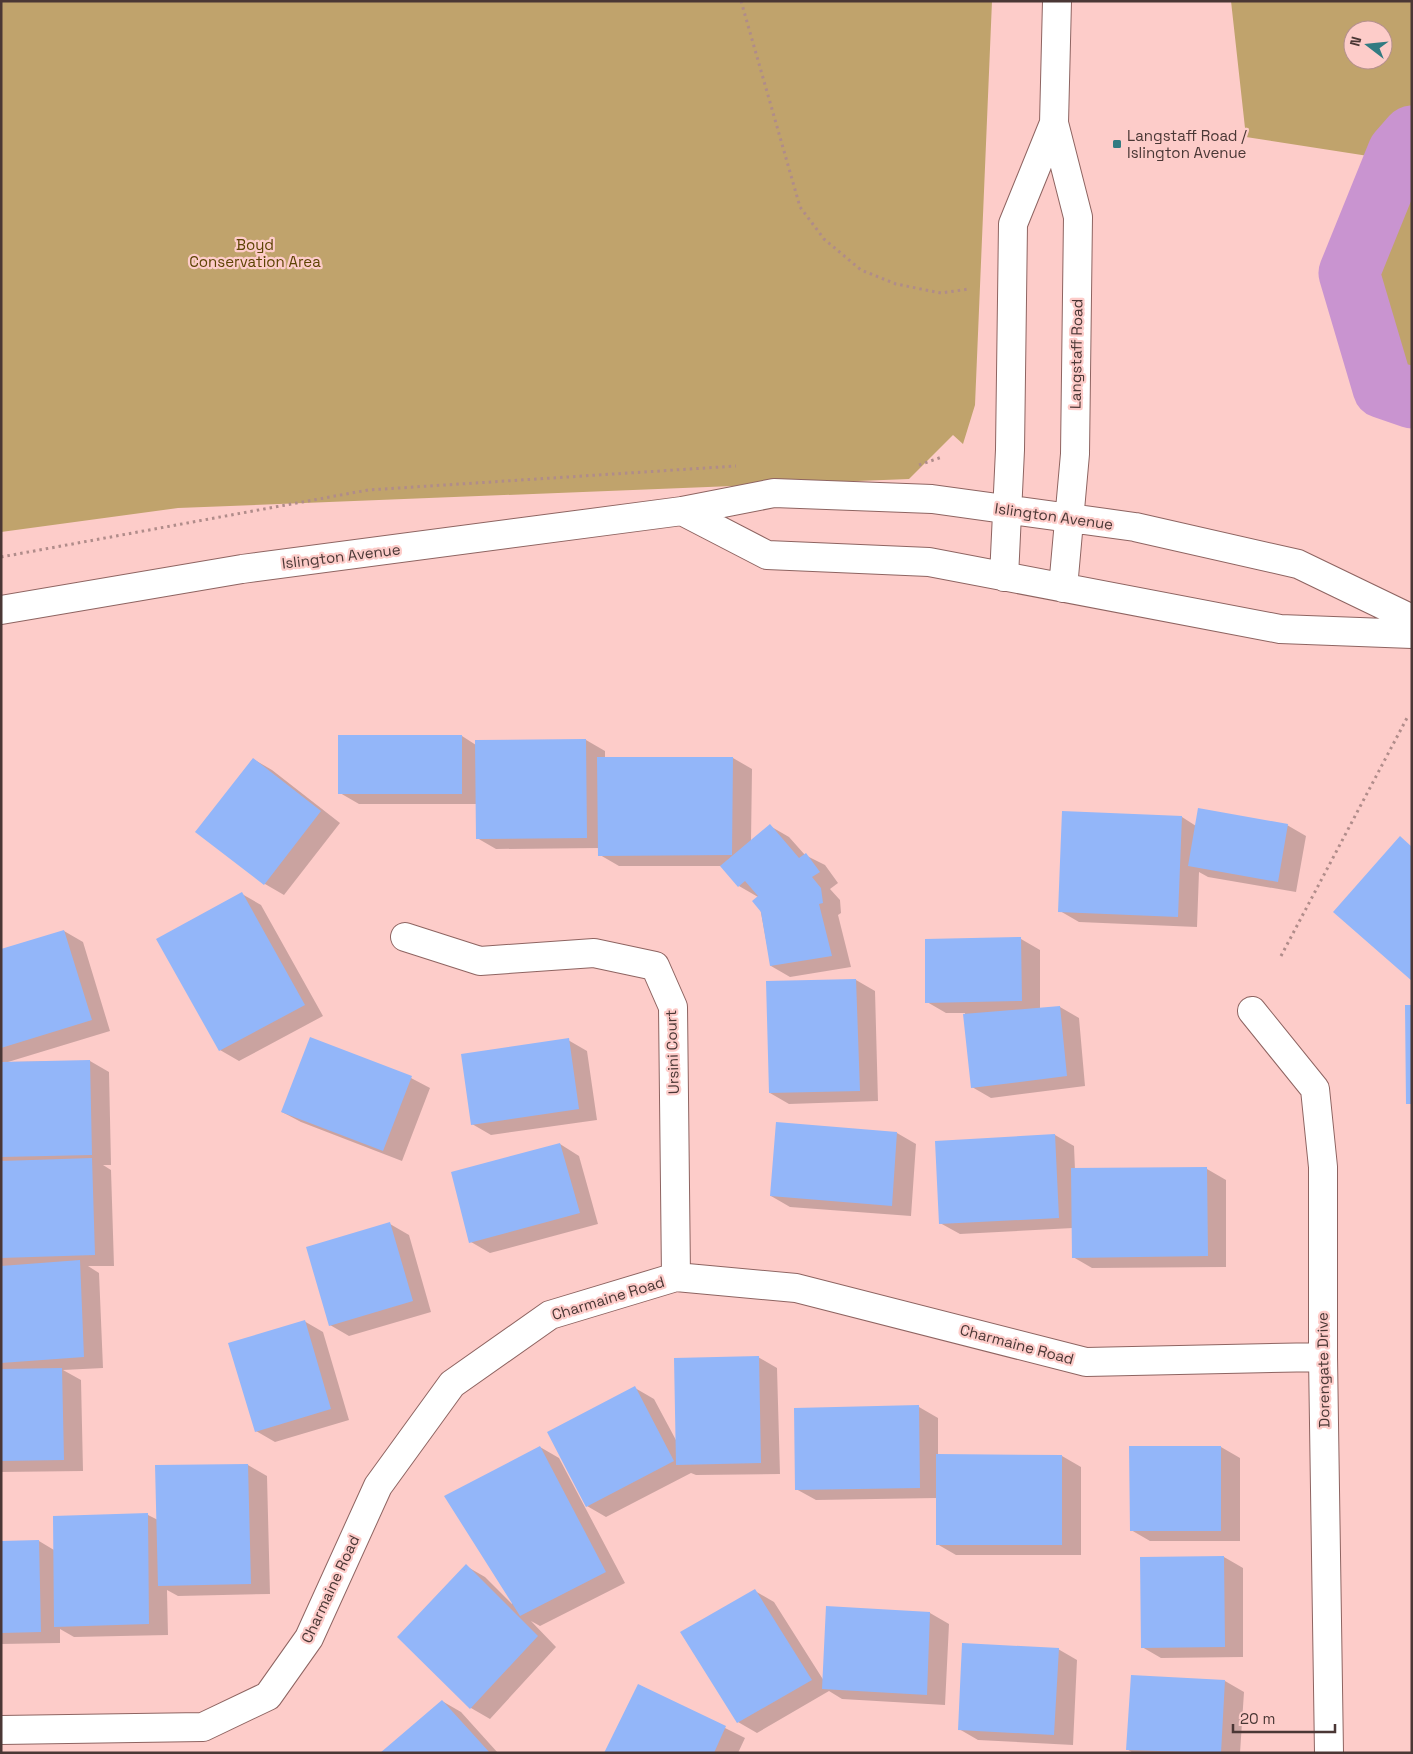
<svg xmlns="http://www.w3.org/2000/svg" width="1413" height="1754" font-family="'Space Grotesk',sans-serif">
<rect width="100%" height="100%" fill="#fdccc9"/>
<path fill="#c0a36c" fill-rule="evenodd" d="M1,1H992L975,405L963,444L953,435L909,479L178,508L1,532Z
M1231,1H1412V388L1383,362L1370,314L1394,160L1246,137ZM1353,30H1383V60H1353Z"/>
<path fill="#0003" d="M462,736L476,745L586,740L605,751V758H733L752,769L751,842L770,826L789,837L805,855L825,865L838,883L830,889L840,900L841,913L838,915L851,967L790,977L771,966L758,897L739,886L722,866H619L600,855V848L496,849L477,838V804H359L340,793Z
M253,759L272,770L340,823L284,895L265,884L197,832Z
M1064,812L1182,817L1196,826L1287,825L1306,836L1296,892L1208,877L1199,872L1197,927L1079,922L1060,911Z
M242,894L261,905L323,1016L239,1061L220,1050L158,940Z
M64,931L83,942L110,1031L8,1062L90,1061L109,1072L111,1165H103L111,1170L114,1266H88L99,1273L103,1368L63,1370L81,1380L83,1471L1,1472V950Z
M1021,939L1040,950V1009L1060,1007L1079,1018L1085,1086L991,1098L972,1087L965,1013H946L927,1002Z
M856,980L875,991L878,1101L789,1104L770,1093Z
M568,1040L587,1051L597,1120L491,1135L472,1124Z
M411,1078L430,1088L402,1161L301,1122L282,1112Z
M777,1124L897,1133L916,1144L911,1216L790,1207L771,1196Z
M1055,1135L1074,1146L1075,1170L1207,1169L1226,1180V1267L1092,1268L1073,1257V1228L960,1234L940,1223Z
M560,1144L579,1156L598,1224L490,1253L471,1242Z
M390,1224L409,1235L431,1312L349,1336L330,1325Z
M304,1321L323,1332L349,1420L275,1442L256,1431Z
M758,1357L777,1368L780,1474L696,1475L691,1473L606,1517L587,1506L635,1388L654,1399L677,1442Z
M919,1407L938,1418V1455L1062,1456L1081,1467V1555H956L937,1544V1498L816,1500L796,1489Z
M540,1447L559,1458L625,1583L540,1626L531,1621L556,1647L490,1719L471,1708L466,1566L485,1577L512,1604Z
M1221,1447L1240,1458V1541H1150L1131,1530Z
M248,1465L267,1476L270,1594L178,1596L167,1590L168,1635L74,1637L60,1629V1643L1,1644V1542L39,1541L54,1550L148,1515L158,1520L157,1467Z
M1224,1557L1243,1568V1657L1161,1658L1142,1647Z
M755,1591L774,1602L824,1681L827,1607L930,1613L949,1624L945,1705L842,1699L829,1691L757,1733L738,1722Z
M1058,1649L1077,1660L1073,1745L978,1740L959,1729Z
M1225,1681L1244,1692L1240,1753H1133L1127,1749Z
M639,1685L745,1738L738,1753H606Z
M442,1701L461,1712L498,1753H382Z"/>
<g fill="none" stroke-linecap="round" stroke-linejoin="round">
<path stroke="#c994d0" stroke-width="61" d="M1412,136L1398,152L1349,273L1383,388L1412,398"/>
</g>
<path fill="#93b6f9" d="M338,735H462V794H338Z
M586,739L587,838L476,839L475,740Z
M597,757H733L732,855L598,856Z
M253,758L321,811L264,885L195,832Z
M1198,808L1288,824L1278,882L1188,866Z
M1062,811L1182,816L1178,917L1058,912Z
M770,824L799,858L806,853L820,872L812,877L821,888L823,903L819,904L832,956L770,966L761,912L752,901L758,896L745,881L738,887L720,866Z
M1400,836L1412,847V981L1333,912Z
M242,892L305,1005L219,1051L156,939Z
M64,930L92,1020L1,1048V949Z
M1021,937L1022,1001L925,1003V939Z
M856,979L860,1091L769,1093L766,981Z
M1405,1005H1412V1104H1406Z
M1060,1006L1067,1076L971,1088L963,1014Z
M310,1037L412,1076L383,1151L281,1112Z
M569,1038L579,1109L471,1125L461,1054Z
M90,1060L92,1155L1,1157V1062Z
M776,1122L897,1132L892,1206L770,1196Z
M1055,1134L1059,1218L939,1224L935,1141Z
M560,1143L580,1213L469,1243L451,1172Z
M92,1158L95,1255L1,1258V1161Z
M1207,1167L1208,1256L1072,1258L1071,1168Z
M390,1222L413,1301L329,1326L306,1247Z
M80,1260L84,1357L1,1363V1266Z
M305,1320L331,1409L255,1432L228,1343Z
M759,1356L761,1463L676,1465L674,1358Z
M62,1368L64,1460L1,1461V1369Z
M635,1386L674,1461L586,1507L547,1432Z
M919,1405L920,1488L795,1490L794,1408Z
M540,1446L606,1572L520,1616L444,1496Z
M1129,1446H1221V1531H1130Z
M936,1454L1062,1455V1545H936Z
M248,1464L251,1584L158,1586L155,1465Z
M148,1513L149,1624L54,1627L53,1516Z
M39,1540L41,1632L1,1633V1541Z
M1224,1556L1225,1647L1141,1648L1140,1557Z
M466,1564L538,1636L470,1709L397,1637Z
M755,1589L812,1680L737,1723L680,1632Z
M826,1606L930,1612L927,1695L822,1689Z
M962,1643L1059,1648L1054,1735L958,1730Z
M1131,1675L1225,1680L1221,1753L1126,1750Z
M638,1684L726,1726L714,1753H604Z
M442,1700L490,1753H380Z"/>
<g fill="none" stroke-linecap="round" stroke-linejoin="round">
<defs>
<path id="minor" d="M405,937L480,961L594,953L655,966L673,1007L676,1277
M1252,1011L1315,1089L1323,1167V1357L1329,1753
M1,1730L203,1727L268,1696L309,1638L378,1486L452,1384L550,1315L676,1277L796,1288L1086,1362L1323,1357"/>
<path id="major" d="M1057,1L1054,123L1078,217L1075,454L1063,588
M682,511L767,555L929,562L1280,629L1412,634
M1004,577L1010,450L1013,224L1054,123
M1,610L242,569L682,511L774,493L932,499L1135,527L1298,564L1412,619"/>
</defs>
<use href="#minor" stroke="#8e6461" stroke-width="30"/>
<use href="#major" stroke="#8e6461" stroke-width="30"/>
<path stroke="#b08c8a" stroke-width="3" stroke-dasharray="2.5 4" stroke-linecap="butt" d="M741,1L800,207L824,239L861,270L896,284L941,293L969,289
M919,465L942,457
M1,557L368,490L736,466
M1281,956L1408,716"/>
<use href="#minor" stroke="#fff" stroke-width="28"/>
<use href="#major" stroke="#fff" stroke-width="28"/>
</g>
<rect fill="#327b81" stroke="#fdccc9" stroke-width="2" x="1112" y="139" width="10" height="10" rx="2.5"/>
<g text-anchor="middle" dominant-baseline="central" stroke-width="4.5" stroke-linejoin="round" paint-order="stroke">
<g font-size="15" fill="#4a3735" stroke="#fdccc9" text-anchor="start">
<text x="1127" y="135">Langstaff Road /<tspan x="1127" dy="17">Islington Avenue</tspan></text>
</g>
<g font-size="15" fill="#5d4304" stroke="#fdccc9">
<text x="255" y="244">Boyd<tspan x="255" dy="17">Conservation Area</tspan></text>
</g>
<g font-size="15" fill="#4a3735" stroke="#fdccc9">
<text transform="translate(1076 354) rotate(-89)">Langstaff Road</text>
<text transform="translate(1054 516) rotate(8)">Islington Avenue</text>
<text transform="translate(341 556) rotate(-7)">Islington Avenue</text>
<text transform="translate(672 1052) rotate(-92)">Ursini Court</text>
<text transform="translate(608 1298) rotate(-17)">Charmaine Road</text>
<text transform="translate(1017 1344) rotate(15)">Charmaine Road</text>
<text transform="translate(1323 1370) rotate(-91)">Dorengate Drive</text>
<text transform="translate(330 1589) rotate(-65)">Charmaine Road</text>
</g>
</g>
<rect width="1413" height="1754" fill="none" stroke="#4a3735" stroke-width="5"/>
<g transform="translate(1368 45) rotate(286)"><circle r="24" fill="#fdccc9" stroke="#b5908e"/>
<path d="M0-4L9 19L0 12L-9 19Z" fill="#327b81"/>
<text y="-8" font-size="14" font-weight="bold" text-anchor="middle" fill="#4a3735">N</text>
</g>
<path d="M1233 1724v8h102v-8" fill="none" stroke="#4a3735" stroke-width="2.5"/>
<text x="1240" y="1724" font-size="15" fill="#4a3735" stroke="#fdccc9" stroke-width="4" paint-order="stroke">20 m</text>
</svg>
